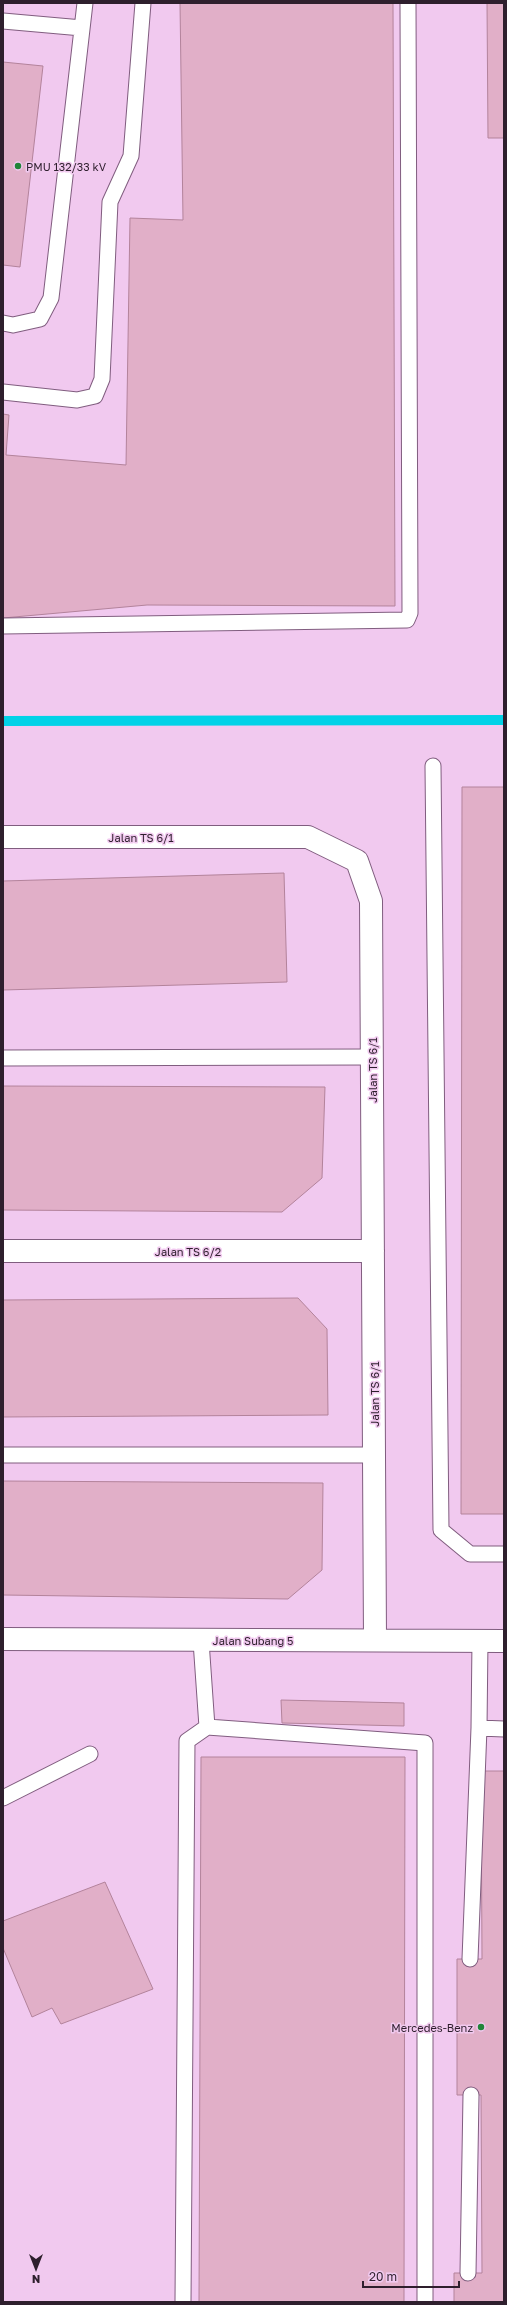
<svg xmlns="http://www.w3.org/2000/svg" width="507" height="2305" font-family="'Golos Text',sans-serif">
<rect width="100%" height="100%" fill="#f1c9ef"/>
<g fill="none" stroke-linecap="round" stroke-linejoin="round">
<path stroke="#02d2e7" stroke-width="10" d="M3,721L504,720"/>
</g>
<path fill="#e1afc8" stroke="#b3839b" d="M180,3H393L395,606L147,605L3,618V414L9,415L6,455L126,465L130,218L183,220Z
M487,3H504V138H488Z
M3,62L43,66L20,267L3,265Z
M462,787H504V1514H461Z
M284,873L287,982L3,990V881Z
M3,1086L325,1087L322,1178L282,1212L3,1210Z
M298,1298L327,1329L328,1415L3,1417V1300Z
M3,1481L323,1483L322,1570L288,1599L3,1595Z
M281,1700L404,1703V1726L282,1723Z
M201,1757H405L404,2302H199Z
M481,1771H504V2302H454V2273H482L481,2095H457V1959H482Z
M105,1882L153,1989L61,2024L52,2008L32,2017L3,1948V1921Z"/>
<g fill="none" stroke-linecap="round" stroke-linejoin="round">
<defs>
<path id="lane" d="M3,21L82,28
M3,323L13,325L40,319L51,298L85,3
M3,392L77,400L95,396L102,379L110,202L131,156L143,3
M3,626L407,620L410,613L408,3
M433,766L441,1530L470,1554H504
M3,1058L372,1057
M3,1455H374
M201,1641L207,1727
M479,1728L504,1729
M3,1798L90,1754
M470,1959L479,1728L480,1641
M468,2273L471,2095
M183,2302L187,1741L207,1727L425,1743V2302"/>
<path id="street" d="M3,837H308L357,861L371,901L375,1640
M3,1251H373
M3,1639L504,1641"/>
</defs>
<use href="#lane" stroke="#805d7f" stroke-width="17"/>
<use href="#street" stroke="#805d7f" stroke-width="24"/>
<use href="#lane" stroke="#fff" stroke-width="15"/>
<use href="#street" stroke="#fff" stroke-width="22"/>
</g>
<g fill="#218539" stroke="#f1c9ef" stroke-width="1.5">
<circle cx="18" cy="166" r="4"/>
<circle cx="481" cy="2027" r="4"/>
</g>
<g text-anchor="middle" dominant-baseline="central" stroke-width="3" stroke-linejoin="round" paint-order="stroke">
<g font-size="11" fill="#2e1f2d" stroke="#f1c9ef" text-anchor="start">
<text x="26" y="166">PMU 132/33 kV</text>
<text x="473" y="2027" text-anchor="end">Mercedes-Benz</text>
</g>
<g font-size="11" fill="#2e1f2d" stroke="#f1c9ef">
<text x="141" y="837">Jalan TS 6/1</text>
<text transform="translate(372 1070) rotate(-90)">Jalan TS 6/1</text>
<text x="188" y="1251">Jalan TS 6/2</text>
<text transform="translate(374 1394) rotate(-90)">Jalan TS 6/1</text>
<text x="253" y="1640">Jalan Subang 5</text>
</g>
</g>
<rect width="507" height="2305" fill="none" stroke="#2e1f2d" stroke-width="8"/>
<g transform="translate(36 2269) rotate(180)" stroke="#f1c9ef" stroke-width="3" paint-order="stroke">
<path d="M0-3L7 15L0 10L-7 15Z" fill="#2e1f2d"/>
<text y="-6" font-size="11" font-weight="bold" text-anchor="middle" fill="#2e1f2d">N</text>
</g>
<path d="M363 2281v6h96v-6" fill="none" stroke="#2e1f2d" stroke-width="2"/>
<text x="369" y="2281" font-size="12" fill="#2e1f2d" stroke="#f1c9ef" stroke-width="3" paint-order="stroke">20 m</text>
</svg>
